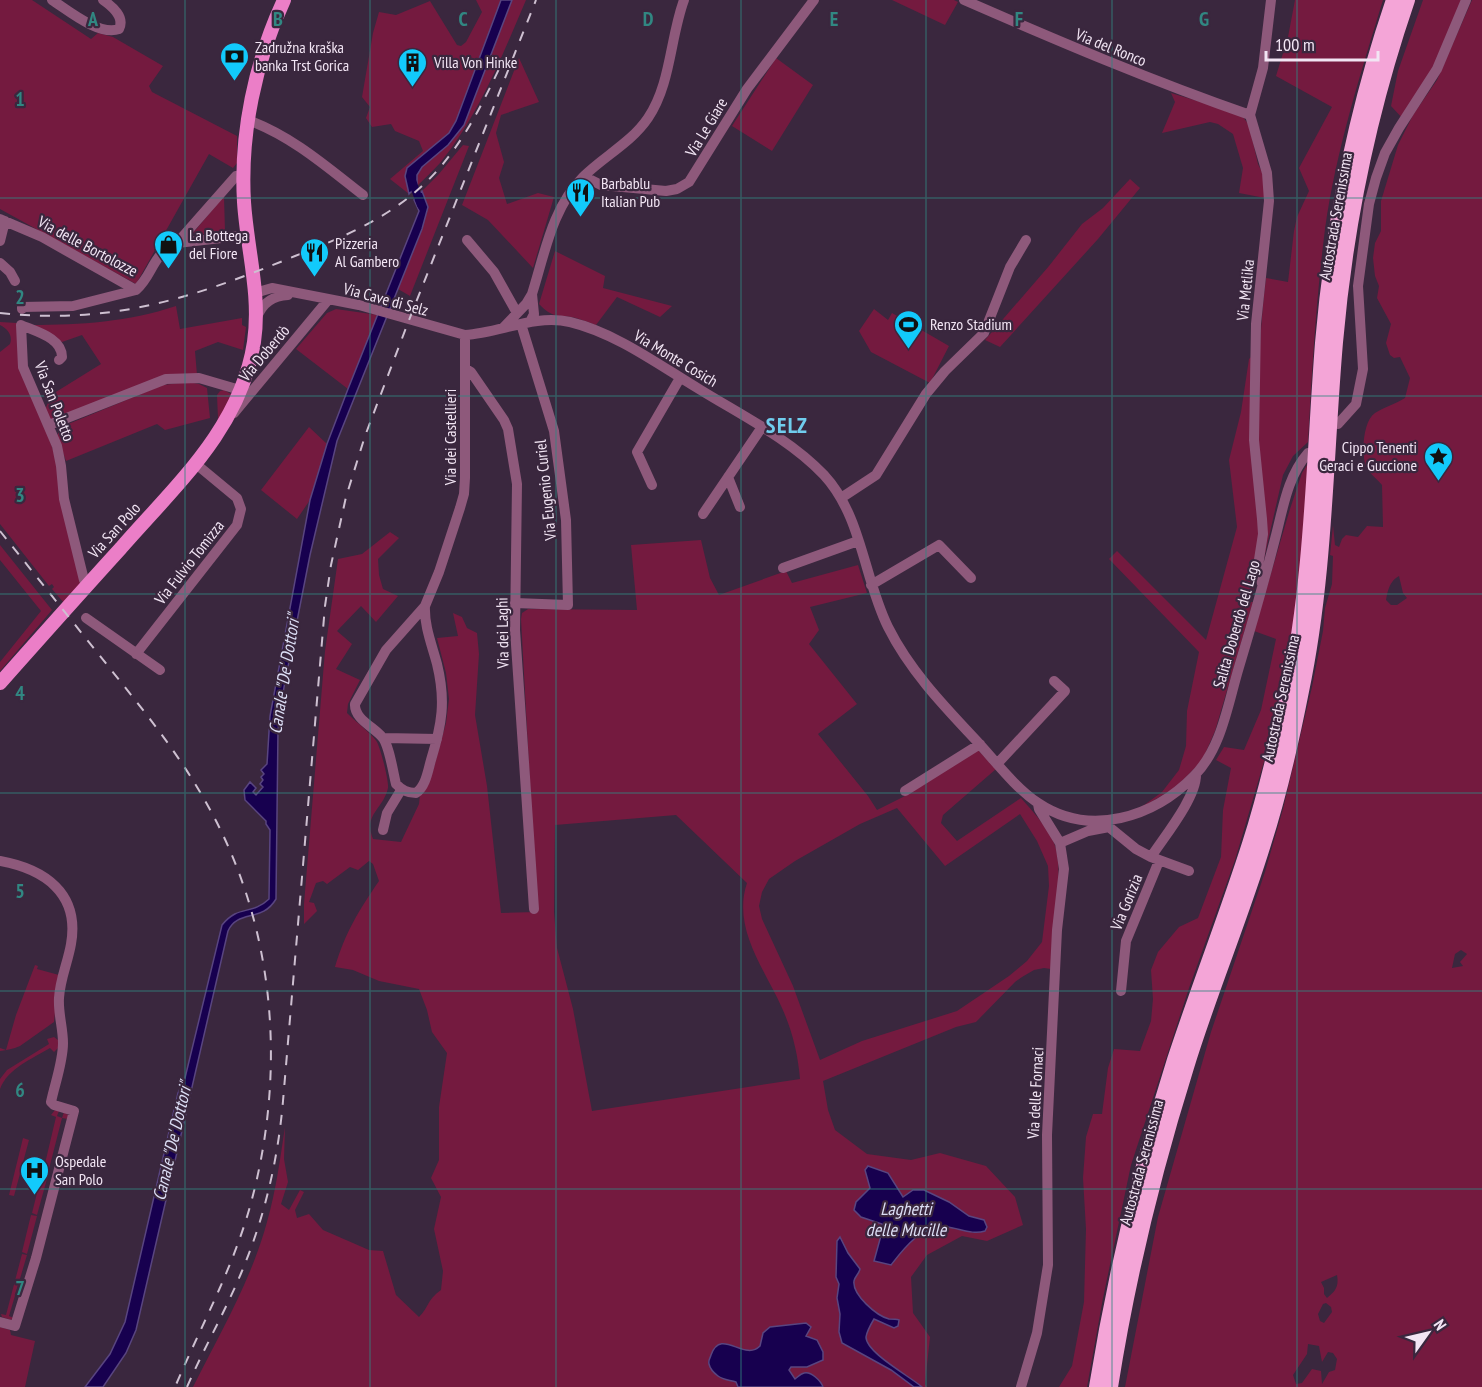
<svg xmlns="http://www.w3.org/2000/svg" width="1482" height="1387" font-family="'PT Sans Narrow',sans-serif">
<rect width="100%" height="100%" fill="#3a273e"/>
<path fill="#741a3f" fill-rule="evenodd" d="M0,0H32L91,39L98,33L113,37L163,66L149,86L152,92L237,136V163L233,168L209,154L136,284L0,209Z
M476,0H501L456,121L449,133L405,176L409,194L390,179L423,151L419,141L395,131L391,124L372,127L366,118L370,107L362,97L373,33L379,12L396,15L430,1L457,45L461,46L466,42L482,12Z
M512,0H526C502,56 479,115 440,163C433,171 425,178 417,186V175L422,167L448,145L464,125Z
M892,0H954L958,2L945,25Z
M1295,0H1383C1360,75 1336,151 1325,229C1316,300 1312,371 1308,442L1293,456L1283,475L1263,563C1259,468 1254,373 1266,278L1288,282L1294,231L1297,217L1309,191L1299,168L1332,107L1276,76L1288,37Z
M1423,0H1466L1443,56L1404,120L1391,106L1398,71Z
M1472,0H1482V1387H1125L1158,1217L1211,1032L1265,872L1283,809L1312,687L1323,631L1325,608L1332,584L1333,556L1330,555L1333,525L1335,545L1339,547L1342,539L1346,535L1358,537L1367,526L1383,527L1382,485C1377,479 1369,473 1366,467C1361,453 1363,421 1375,413C1384,407 1396,404 1405,398L1410,378L1400,357L1394,358L1390,355L1386,343L1391,324L1377,298L1379,286L1375,276L1373,258L1375,243L1381,231V201L1398,145L1413,115L1437,80ZM1399,576L1403,593L1407,598L1397,605H1391L1386,600C1388,589 1390,581 1399,576ZM1461,950L1467,954L1460,962L1463,966L1452,968L1455,954ZM1337,1275C1339,1286 1336,1291 1327,1298L1324,1294V1288L1321,1282ZM1326,1303L1331,1307L1332,1312L1324,1323L1320,1321L1318,1314L1323,1304ZM1308,1344L1319,1346L1322,1362L1328,1352L1333,1353L1337,1359L1335,1370L1329,1372L1322,1384L1321,1371L1312,1369L1302,1383L1296,1384L1293,1375L1307,1354Z
M519,58L539,102L501,115L496,133L504,162L499,178L507,204L538,193L554,197L533,268L488,220L462,205Z
M776,58L813,85L772,151L732,126Z
M1171,93L1237,113L1243,117L1249,125L1258,164L1263,174L1265,198L1239,193L1243,168L1233,134L1218,124L1210,122L1162,133L1175,102Z
M463,145L469,146L410,296L398,289L422,229L428,207L422,191L438,175Z
M1130,179L1140,188L1098,239L1000,347L985,340L1049,266L1082,224L1103,208Z
M224,196L225,231L200,235L193,233Z
M555,251L605,276L603,288L672,306L660,317L617,297L596,325C590,323 583,320 576,318C558,314 553,319 539,304Z
M176,306L180,329L242,318V325L246,327L243,350L218,342L195,351L197,375L178,374L50,420L45,410L51,395L101,364L82,335L62,342L31,325C81,325 128,322 176,306Z
M336,309L378,315L348,389L296,349L327,313Z
M874,309L888,320L892,313L949,346L930,383L871,352L859,331Z
M0,322L17,323L18,350L58,464L82,584L64,603L52,589L54,587L52,584L49,586L0,524V352L10,344C13,336 8,329 0,325Z
M1252,356L1259,531L1255,562V586L1249,602H1253L1215,731L1202,761L1176,787L1136,811L1162,792L1179,770L1186,746L1187,711L1199,652L1109,559L1117,551L1206,640L1237,527L1229,460L1241,412L1249,359Z
M188,382L199,384L207,388L210,418L165,430L157,424L66,461L57,436L61,427L163,385Z
M224,390L231,394L233,399L216,424L218,418L217,395L220,391Z
M309,427L327,444L310,500L297,519L261,490Z
M1310,460L1299,596L1268,748L1235,860L1189,988L1131,1165L1103,1298L1087,1387H1059L1072,1366L1084,1302L1086,1229L1083,1178L1086,1137L1093,1114H1102L1108,1068L1114,1049L1140,1051L1151,1021L1153,999L1151,970L1158,952L1179,927L1198,918L1221,857L1223,810L1231,768L1216,760L1224,747L1244,750L1261,710L1276,639L1254,631L1290,509L1302,473Z
M390,532L399,538L378,559L379,575L383,589L398,596L376,622L361,606L337,631L352,644L336,669L360,680L348,704L347,713C353,719 374,736 377,742C381,750 389,781 388,788C383,810 363,814 373,839L401,842L419,804L420,795L432,774L446,723L449,699L446,673L437,638L458,636L453,613L462,617L467,628L477,633L479,654L475,715L487,786L501,913L537,912L521,619L522,613L528,609L637,610L631,545L701,540L710,578L719,595L786,571L792,583L858,565L867,593L810,607L819,630L809,644L857,704L818,734L868,796L877,810L903,797L978,750L996,769L943,815L941,823L957,841L1021,798C1033,812 1047,826 1054,843C1065,868 1053,939 1051,969L1044,968L1034,970L1022,977L1015,982L976,1022L956,1027L823,1081L828,1110L835,1130L867,1154L911,1160L940,1153L986,1166L1015,1197L1023,1225L987,1241L962,1236L927,1255L911,1277L913,1313L930,1337L925,1384L927,1387H193C220,1333 251,1281 267,1222C276,1191 280,1159 285,1127L284,1159L288,1182L281,1204L289,1210L300,1190L304,1192L295,1210L297,1218L309,1214L323,1230L369,1250L383,1251L396,1295L419,1317C430,1306 426,1301 441,1290L443,1271L434,1229L441,1197L431,1178L439,1160V1107L447,1053L432,1032L427,1010L419,989L379,981L353,970L335,967C345,933 359,910 379,881L373,864L369,861L358,870L350,867L327,884L323,881L316,883L309,902L314,903L317,911L304,924V904L325,651L338,559L362,554ZM897,808L945,866L1020,814L1037,841L1048,866L1049,886L1042,942L1027,961L1009,976L957,1011L862,1041L820,1060L793,986L762,919L759,906L762,892L769,879L795,861L860,824ZM676,815L747,883C732,928 764,968 782,1008C792,1030 798,1054 800,1079L592,1111L573,1009L557,948L554,912L555,825Z
M0,545L52,610L0,671V662L41,611L0,560Z
M35,965L38,966L37,969L59,975L54,1022L20,1046C13,1049 7,1050 0,1051V1048L6,1050L16,1015Z
M54,1037L58,1040V1048L54,1052L50,1048C32,1059 8,1068 0,1089V1079L7,1070L49,1044L47,1039Z
M55,1110L59,1111L57,1116L62,1118L64,1112L68,1115V1119L62,1118L48,1173L43,1172L56,1117L51,1115Z
M23,1138L29,1140L14,1196L9,1195Z
M42,1173L48,1175L37,1215L32,1213Z
M31,1215L37,1216L27,1254L22,1252Z
M22,1254L27,1255L9,1316L14,1318L11,1320L2,1317L1,1314L6,1315Z
M0,1327L10,1330L11,1335L35,1341L25,1387H0Z"/>
<path fill="#17004f" stroke="#594580" stroke-width="1.5" d="M501,0H512L464,125L448,145L422,167L417,175V186L409,194L405,176L407,168L449,133L456,121Z
M422,191L428,207L422,229L337,441L310,555L284,687L278,730L276,899C262,923 238,909 228,931L136,1330L126,1353L103,1387H85L110,1354L125,1322L178,1093L185,1078L222,925C239,904 251,916 269,899L270,830L266,824V821L245,800L244,790L250,782L256,788L253,792L256,795L263,787L260,784L263,780L261,777L264,774L261,770L267,764L270,716L310,500L327,444L348,389L419,211L414,200Z
M868,1166L888,1173L903,1197L913,1190H924L949,1202L969,1216L984,1220L987,1227L985,1231C973,1235 961,1229 948,1227C922,1224 904,1248 891,1265L874,1261L882,1232V1224L861,1217L854,1210L856,1202L870,1188L865,1170Z
M840,1237L848,1253L860,1269C859,1274 855,1276 854,1281C852,1295 877,1316 889,1319C892,1319 896,1319 899,1320L898,1326L894,1328L874,1319C871,1324 867,1331 866,1337C866,1353 911,1377 922,1387H914L891,1370L842,1343L839,1332L840,1314L837,1298L839,1284L836,1277L837,1241Z
M806,1323L811,1327L806,1336L817,1340L823,1352V1360L807,1367H791L789,1370L795,1379C798,1377 800,1374 804,1373C811,1371 821,1381 823,1387H738L736,1382C730,1380 723,1380 718,1376C714,1373 710,1369 709,1364C708,1360 710,1359 711,1355C721,1327 744,1362 760,1346L763,1333L770,1327Z"/>
<g fill="none" stroke-linecap="round" stroke-linejoin="round">
<path stroke="#17004f" stroke-width="8" d="M411,178L421,205"/>
<path stroke="#8e597b" stroke-width="10" d="M52,0C69,11 99,36 119,29C125,17 113,7 103,0
M964,0C1058,41 1152,81 1250,115
M248,120C292,136 327,167 363,195
M585,175L589,179L601,185L666,191L677,189L689,182L747,89L814,0
M0,219L42,237L136,290C154,274 151,255 177,243L248,235
M467,240L494,272L517,313
M0,241L5,221
M177,243L236,176L243,175
M0,263L10,272L15,281
M255,293L272,288L359,305L465,335C500,333 534,314 570,322C616,333 659,365 699,389C741,415 790,439 824,475C862,516 864,579 888,627C909,669 941,703 973,737C994,759 1013,786 1038,803C1090,838 1154,817 1194,776C1222,748 1228,703 1239,667C1252,624 1264,582 1275,539C1283,509 1287,477 1308,453
M22,309V307L73,306L136,290
M257,317C263,302 273,296 288,295
M530,322L534,314L532,294
M503,328L526,304L532,294C545,253 552,208 583,177C604,156 631,143 648,118C671,84 670,38 684,0
M59,360L62,357C62,338 37,332 21,325L23,367L57,446L61,466L64,499L84,580
M466,369L471,372L504,420L508,429L517,484L515,630L534,909
M234,413L328,300
M1338,424L1356,404L1363,369L1358,286L1369,204L1376,178L1385,153L1399,128L1437,69L1466,0
M49,425L166,379L199,378L240,390
M728,477L740,507
M652,485L637,452L680,378
M841,498L876,475L926,394L945,371L984,333L1010,267L1026,240
M703,514L762,427
M783,568L858,541
M1262,584L1258,566L1263,534L1262,519L1254,440L1256,324L1269,201L1267,173L1250,115L1263,68L1271,0
M871,585L939,545L971,578
M515,603L568,605L566,520L554,431L521,324
M425,606C424,626 432,645 437,664C446,701 442,724 431,760C428,770 426,786 416,793C407,793 402,790 396,784C393,772 389,744 382,737C374,727 354,719 355,704L386,650L425,606L439,572L460,508L464,494L465,478V335
M86,618L160,670
M136,654L237,525L241,509L237,498L196,464
M384,738L437,739
M997,764L1065,691L1054,681
M905,791L980,744
M383,830L387,813L401,790
M1060,843L1088,831L1109,827L1136,849L1151,857L1189,871
M1151,857C1164,837 1197,797 1196,774
M0,861C44,869 80,893 71,944C68,962 60,979 59,998C58,1013 63,1028 63,1043C63,1062 55,1083 51,1102L54,1105L74,1111L36,1258L15,1326L0,1322
M1121,991L1126,941L1159,861
M1021,1387L1037,1333L1048,1265L1047,1135L1057,930L1064,869L1060,843L1039,809L1038,804"/>
<path stroke="#eb7ec7" stroke-width="14" d="M0,683C40,638 80,593 121,548C175,486 241,428 254,342C261,295 247,249 244,202C240,134 255,62 284,0"/>
<path stroke="#f4a5d7" stroke-width="16" d="M1097,1387C1115,1276 1141,1167 1175,1060C1199,987 1227,916 1250,844C1266,794 1278,743 1289,691C1313,577 1314,459 1323,343C1333,226 1356,111 1394,0
M1110,1387C1127,1279 1153,1172 1186,1067C1209,992 1240,919 1263,844C1279,794 1291,742 1301,691C1325,576 1325,459 1335,342C1345,226 1369,111 1407,0"/>
<path stroke="#cec0d1" stroke-width="2" stroke-dasharray="10 10" stroke-linecap="butt" d="M0,313C113,325 193,298 295,256C341,238 385,220 422,186C457,154 479,111 499,69
M0,531C36,576 72,621 108,666C144,711 180,755 208,806C277,929 287,1076 249,1210C231,1272 200,1328 175,1387
M187,1387C204,1348 226,1310 242,1271C265,1216 278,1159 283,1101L325,606L331,565L346,497L365,436L409,320L536,0"/>
</g>
<path fill="none" stroke="#318782" stroke-width="1.5" stroke-opacity="0.55" d="M185,0V1387M370,0V1387M556,0V1387M741,0V1387M926,0V1387M1112,0V1387M1297,0V1387M0,198H1482M0,396H1482M0,594H1482M0,793H1482M0,991H1482M0,1189H1482"/>
<defs>
<symbol id="bank-pin" viewBox="-11 -11 22 30"><path d="M0 17L-7.5 6A9.5 9.5 0 1 1 7.5 6Z" fill="#12cafb" stroke="#3a273e"/><path d="M-6-4H6V4H-6ZM0-2.3a2.3 2.3 0 1 0 0 4.6a2.3 2.3 0 1 0 0-4.6Z" fill="#111"/></symbol>
<symbol id="building-pin" viewBox="-11 -11 22 30"><path d="M0 17L-7.5 6A9.5 9.5 0 1 1 7.5 6Z" fill="#12cafb" stroke="#3a273e"/><path d="M-4-6H4V6H1V3H-1V6H-4ZM-2.5-4.3h1.7v1.8h-1.7ZM.8-4.3h1.7v1.8H.8ZM-2.5-1h1.7V.8h-1.7ZM.8-1h1.7V.8H.8Z" fill="#111"/></symbol>
<symbol id="restaurant-pin" viewBox="-11 -11 22 30"><path d="M0 17L-7.5 6A9.5 9.5 0 1 1 7.5 6Z" fill="#12cafb" stroke="#3a273e"/><path d="M-5-6h1v4h1v-4h1v4h1v-4h1v5L-1.5 .5V6h-2V.5L-5-1ZM5-6V6H3V1.5H1.5Q1.5-4 5-6Z" fill="#111"/></symbol>
<symbol id="shop-pin" viewBox="-11 -11 22 30"><path d="M0 17L-7.5 6A9.5 9.5 0 1 1 7.5 6Z" fill="#12cafb" stroke="#3a273e"/><path d="M-5-2.5h2.3a2.7 3.5 0 0 1 5.4 0H5L5.5 6h-11ZM-1.5-2.5h3a1.5 2.3 0 0 0-3 0Z" fill="#111"/></symbol>
<symbol id="stadium-pin" viewBox="-11 -11 22 30"><path d="M0 17L-7.5 6A9.5 9.5 0 1 1 7.5 6Z" fill="#12cafb" stroke="#3a273e"/><path d="M0-5a6.5 5 0 1 0 0 10a6.5 5 0 1 0 0-10ZM-3.5-1.8h7v3.6h-7Z" fill="#111"/></symbol>
<symbol id="sight-pin" viewBox="-11 -11 22 30"><path d="M0 17L-7.5 6A9.5 9.5 0 1 1 7.5 6Z" fill="#12cafb" stroke="#3a273e"/><path d="M0-6L1.8-2.2L6-1.7L2.9 1.2L3.7 5.4L0 3.3L-3.7 5.4L-2.9 1.2L-6-1.7L-1.8-2.2Z" fill="#111"/></symbol>
<symbol id="hospital-pin" viewBox="-11 -11 22 30"><path d="M0 17L-7.5 6A9.5 9.5 0 1 1 7.5 6Z" fill="#12cafb" stroke="#3a273e"/><path d="M-5-5h3v3.5h4V-5h3V5h-3V1.5h-4V5h-3Z" fill="#111"/></symbol>
</defs>
<g fill-rule="evenodd">
<use href="#bank-pin" x="218" y="40" width="33" height="45"/>
<use href="#building-pin" x="396" y="46" width="33" height="45"/>
<use href="#restaurant-pin" x="564" y="176" width="33" height="45"/>
<use href="#shop-pin" x="152" y="228" width="33" height="45"/>
<use href="#restaurant-pin" x="298" y="236" width="33" height="45"/>
<use href="#stadium-pin" x="892" y="308" width="33" height="45"/>
<use href="#sight-pin" x="1422" y="440" width="33" height="45"/>
<use href="#hospital-pin" x="18" y="1154" width="33" height="45"/>
</g>
<g text-anchor="middle" dominant-baseline="central" stroke-width="4.5" stroke-linejoin="round" paint-order="stroke">
<g font-size="16" fill="#f2e5f4" stroke="#3a273e" text-anchor="start">
<text x="255" y="47">Zadružna kraška<tspan x="255" dy="18">banka Trst Gorica</tspan></text>
<text x="434" y="62">Villa Von Hinke</text>
<text x="601" y="183">Barbablu<tspan x="601" dy="18">Italian Pub</tspan></text>
<text x="189" y="235">La Bottega<tspan x="189" dy="18">del Fiore</tspan></text>
<text x="335" y="243">Pizzeria<tspan x="335" dy="18">Al Gambero</tspan></text>
<text x="930" y="324">Renzo Stadium</text>
<text x="1417" y="447" text-anchor="end">Cippo Tenenti<tspan x="1417" dy="18">Geraci e Guccione</tspan></text>
<text x="55" y="1161">Ospedale<tspan x="55" dy="18">San Polo</tspan></text>
</g>
<g font-size="16" fill="#f2e5f4" stroke="#3a273e">
<text transform="translate(1111 47) rotate(22)">Via del Ronco</text>
<text transform="translate(706 127) rotate(-59)">Via Le Giare</text>
<text transform="translate(1335 216) rotate(-80)">Autostrada Serenissima</text>
<text transform="translate(88 246) rotate(28)">Via delle Bortolozze</text>
<text transform="translate(1245 290) rotate(-84)">Via Metlika</text>
<text transform="translate(386 299) rotate(15)">Via Cave di Selz</text>
<text transform="translate(264 353) rotate(-50)">Via Doberdò</text>
<text transform="translate(676 358) rotate(31)">Via Monte Cosich</text>
<text transform="translate(55 401) rotate(69)">Via San Poletto</text>
<text transform="translate(450 437) rotate(-90)">Via dei Castellieri</text>
<text transform="translate(545 490) rotate(-96)">Via Eugenio Curiel</text>
<text transform="translate(114 530) rotate(-48)">Via San Polo</text>
<text transform="translate(189 562) rotate(-52)">Via Fulvio Tomizza</text>
<text transform="translate(1236 624) rotate(-74)">Salita Doberdò del Lago</text>
<text transform="translate(502 633) rotate(-91)">Via dei Laghi</text>
<text transform="translate(1280 698) rotate(-78)">Autostrada Serenissima</text>
<text transform="translate(1126 902) rotate(-68)">Via Gorizia</text>
<text transform="translate(1035 1093) rotate(-87)">Via delle Fornaci</text>
<text transform="translate(1141 1162) rotate(-75)">Autostrada Serenissima</text>
</g>
<g font-size="18" font-style="italic" fill="#dcdef5" stroke="#3a273e">
<text transform="translate(284 674) rotate(-81)">Canale "De' Dottori"</text>
<text transform="translate(172 1141) rotate(-77)">Canale "De' Dottori"</text>
<text x="906" y="1208">Laghetti<tspan x="906" dy="21">delle Mucille</tspan></text>
</g>
<g font-size="22" font-weight="bold" letter-spacing="1.5" fill="#70cdee" stroke="#3a273e">
<text x="787" y="425">SELZ</text>
</g>
</g>
<g font-size="20" text-anchor="middle" font-weight="bold" fill="#318782" stroke="#3a273e" stroke-width="4.5" stroke-linejoin="round" paint-order="stroke">
<text x="93" y="26">A</text>
<text x="278" y="26">B</text>
<text x="463" y="26">C</text>
<text x="648" y="26">D</text>
<text x="834" y="26">E</text>
<text x="1019" y="26">F</text>
<text x="1204" y="26">G</text>
<text x="20" y="106">1</text>
<text x="20" y="304">2</text>
<text x="20" y="502">3</text>
<text x="20" y="700">4</text>
<text x="20" y="898">5</text>
<text x="20" y="1097">6</text>
<text x="20" y="1295">7</text>
</g>
<g transform="translate(1428 1333) rotate(56)" stroke="#3a273e" stroke-width="4.5" paint-order="stroke">
<path d="M0-4.5L10 22L0 15L-10 22Z" fill="#f2e5f4"/>
<text y="-9" font-size="16" font-weight="bold" text-anchor="middle" fill="#f2e5f4">N</text>
</g>
<path d="M1266 51v9h112v-9" fill="none" stroke="#f2e5f4" stroke-width="3"/>
<text x="1275" y="51" font-size="18" fill="#f2e5f4" stroke="#3a273e" stroke-width="4.5" paint-order="stroke">100 m</text>
</svg>
